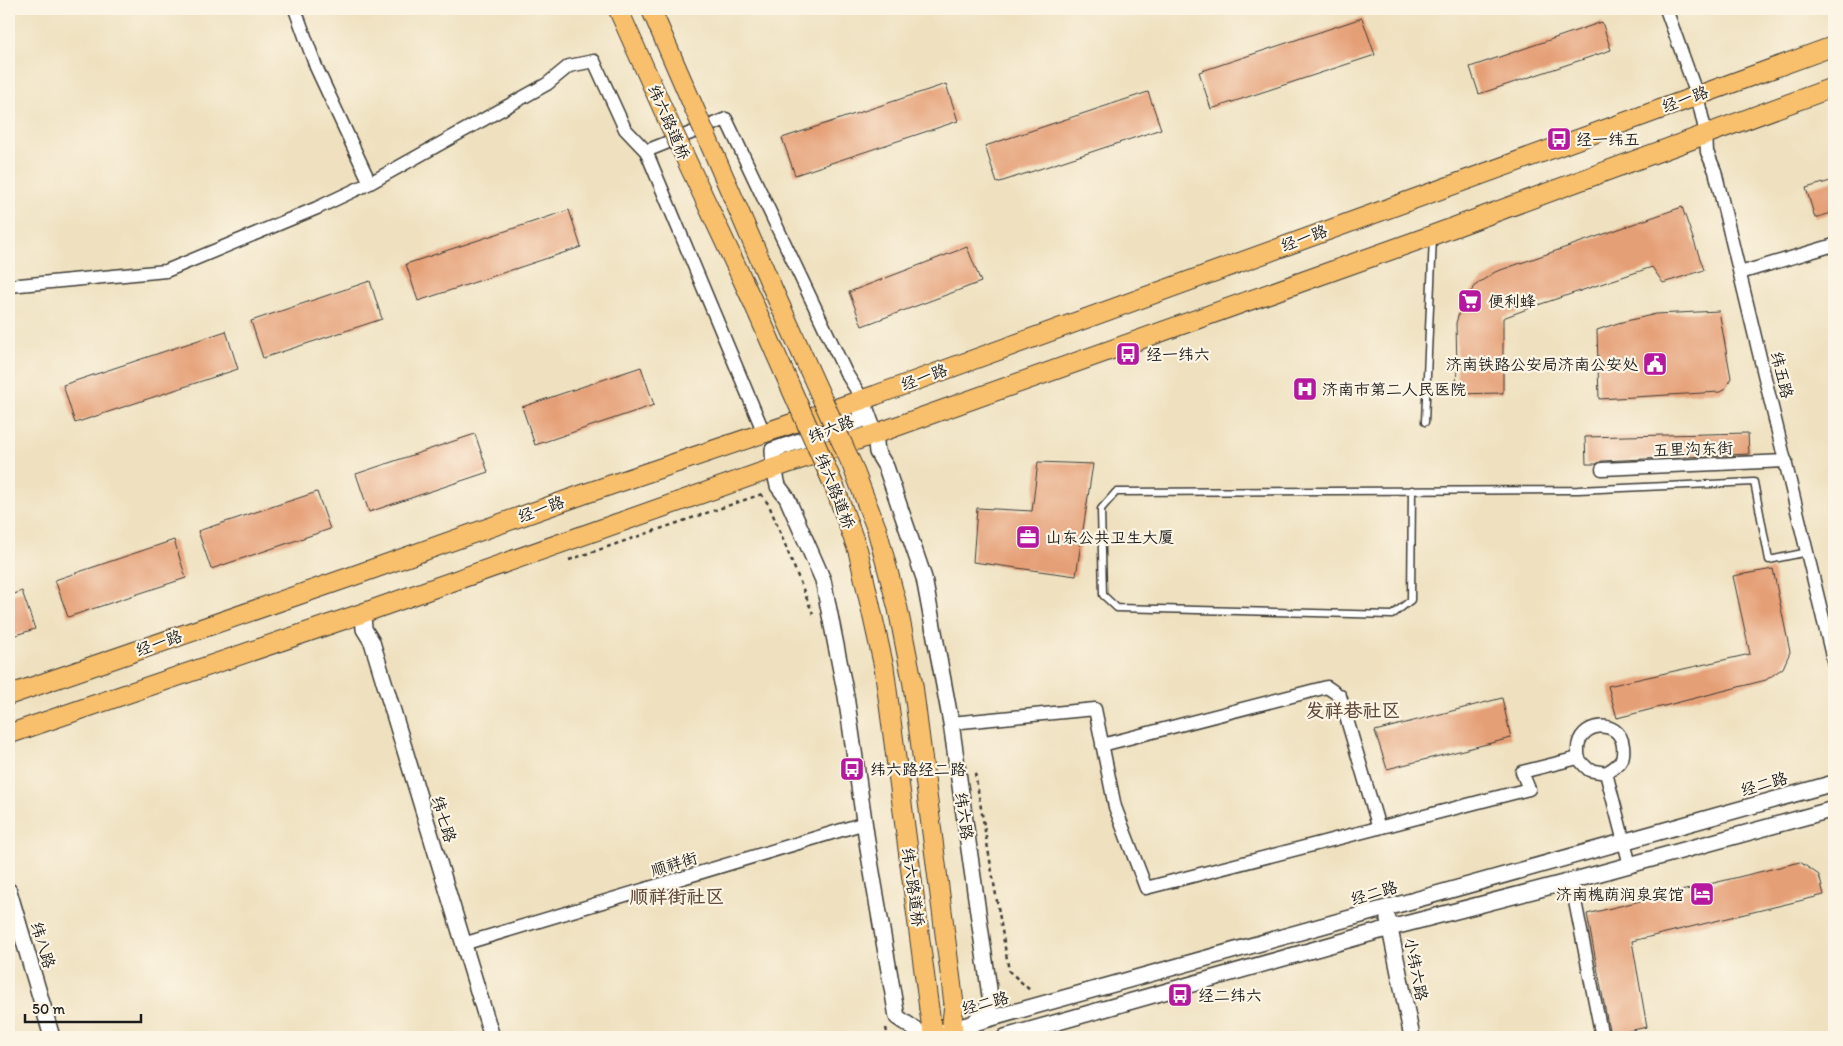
<svg xmlns="http://www.w3.org/2000/svg" width="1843" height="1046" font-family="Itim,'LXGW WenKai TC',sans-serif">
<rect width="100%" height="100%" fill="#fcf5e5"/>
<filter id="ink" filterUnits="userSpaceOnUse"><feTurbulence type="fractalNoise" baseFrequency=".02" numOctaves="2"/><feDisplacementMap in="SourceGraphic" scale="10" xChannelSelector="R" yChannelSelector="G"/><feConvolveMatrix kernelMatrix="1 2 1 2 8 2 1 2 1" color-interpolation-filters="sRGB"/></filter>
<filter id="wash" filterUnits="userSpaceOnUse"><feTurbulence type="fractalNoise" baseFrequency=".0096" numOctaves="4" result="noise"/><feDisplacementMap in="SourceGraphic" scale="20" xChannelSelector="R" yChannelSelector="G"/><feGaussianBlur stdDeviation="1.12" result="paint"/><feColorMatrix in="noise" values="0 0 0 0 0 0 0 0 0 0 0 0 0 0 0 0 0 1.4 0 .05"/><feComposite in="paint" operator="in"/></filter>
<g filter="url(#wash)">
<rect width="100%" height="100%" fill="#efe1c0"/>
<g id="blocks">
<path fill="#e59f76" d="M1362,18L1375,55L1211,109L1199,72Z
M1602,22L1611,50L1479,94L1470,67Z
M946,84L958,121L795,175L782,138Z
M1148,92L1161,129L997,183L985,146Z
M1834,180V212L1815,218L1806,188Z
M1682,207L1704,270L1663,283L1652,267L1538,305L1503,318V393L1452,394L1456,383L1457,370L1456,323L1462,303L1477,284L1495,272L1518,264Z
M569,210L581,247L418,301L406,264Z
M967,247L981,282L862,326L849,292Z
M370,281L382,319L263,358L251,321Z
M1719,311L1731,378L1725,389L1720,392L1599,399L1597,330L1618,323L1656,314Z
M226,331L238,369L75,423L63,385Z
M641,367L654,405L535,445L522,407Z
M1748,433L1749,454L1602,461L1596,464H1586L1585,437Z
M475,434L488,472L369,512L356,474Z
M1038,462L1093,464L1076,576L973,562L977,508L1032,511Z
M317,492L330,529L211,569L198,531Z
M174,540L186,578L68,617L55,580Z
M1773,569L1790,652L1783,668L1766,680L1617,718L1608,686L1750,654L1733,576Z
M22,591L35,629L9,637V596Z
M1502,698L1511,738L1387,769L1375,731Z
M1800,862L1819,875L1824,895L1632,941L1647,1027L1610,1035L1587,914Z"/>
</g>
</g>
<g filter="url(#ink)">
<use href="#blocks" fill-opacity="0" stroke="#3c3a35" stroke-width="1"/>
<g fill="none" stroke-linecap="round" stroke-linejoin="round">
<defs>
<path id="service" d="M1425,422L1433,237
M1412,490L1411,600L1392,615L1117,608L1103,595L1101,509L1116,492L1578,490L1754,482L1769,560L1808,552"/>
<path id="minor" d="M295,9L316,67L370,183
M1666,9L1697,95L1706,134L1707,152L1715,171L1834,664
M646,151L726,119L846,373L863,400
M1740,273L1834,245
M9,286L166,271L317,208L370,183L547,84L569,66L594,61L625,129L646,151L764,433
M1602,469L1786,461
M951,723L1095,709L1115,807L1146,888L1529,789L1522,772L1578,758
M1102,745L1327,687L1340,696L1379,828
M1606,773L1589,770C1586,767 1580,762 1579,758C1578,757 1578,751 1578,750C1577,722 1620,717 1623,746C1625,762 1618,765 1606,773L1630,865
M1571,881L1602,1037
M463,944L865,823"/>
<path id="tertiary" d="M863,400L859,421L773,450L774,468L778,486L787,498L823,580L846,696L869,855L897,1017L926,1037
M863,401L875,434L877,452L886,467L924,578L951,723L991,1003L973,1024L965,1037
M363,613L364,629L372,642L492,1037
M9,891L52,1037
M1388,919L1412,1037
M924,1037L1834,783
M1005,1037L1390,928L1571,881L1834,809"/>
<path id="primary" d="M9,695L350,577L587,493L876,395L1834,46
M9,734L363,613L774,468L875,434L1433,235L1834,87
M954,1004L952,1022L954,1037
M929,1009L931,1022L936,1037"/>
</defs>
<use href="#service" stroke="#3c3a35" stroke-width="9"/>
<use href="#minor" stroke="#3c3a35" stroke-width="15"/>
<use href="#tertiary" stroke="#3c3a35" stroke-width="18"/>
<use href="#primary" stroke="#3c3a35" stroke-width="21"/>
<path stroke="#3c3a35" stroke-width="2.5" stroke-dasharray="4 4" stroke-linecap="butt" d="M761,494L769,505L813,614
M569,560L765,493
M975,773L1009,971L1032,992
M886,1028L888,1037"/>
<use href="#service" stroke="#fff" stroke-width="6"/>
<use href="#minor" stroke="#fff" stroke-width="12"/>
<use href="#tertiary" stroke="#fff" stroke-width="15"/>
<use href="#primary" stroke="#f8bf6c" stroke-width="19"/>
<defs>
<path id="primary-bridge" d="M618,9L670,125L752,300L835,488L858,551L884,667L929,1009
M651,9L775,294L852,465L877,530L898,609L913,685L954,1004"/>
</defs>
<use href="#primary-bridge" stroke="#3c3a35" stroke-width="21" stroke-linecap="butt"/>
<use href="#primary-bridge" stroke="#f8bf6c" stroke-width="19"/>
</g>
</g>
<defs>
<symbol id="bus-square" viewBox="-11 -11 22 22"><rect x="-9" y="-9" width="18" height="18" rx="4" fill="#b5179e" stroke="#fcf5e5"/><path d="M-5-6H5V4H4V6H2V4H-2V6H-4V4H-5ZM-3.5-4V0h7V-4ZM-3.5 1.2v1.5H-2V1.2ZM2 1.2v1.5H3.5V1.2Z" fill="#fff"/></symbol>
<symbol id="supermarket-square" viewBox="-11 -11 22 22"><rect x="-9" y="-9" width="18" height="18" rx="4" fill="#b5179e" stroke="#fcf5e5"/><path d="M-6-5.5h2.5l.6 2H6L4.5 2H-2.5L-4.4-4H-6ZM-1.5 3.2a1.3 1.3 0 1 0 .1 0ZM3 3.2a1.3 1.3 0 1 0 .1 0Z" fill="#fff"/></symbol>
<symbol id="civic-square" viewBox="-11 -11 22 22"><rect x="-9" y="-9" width="18" height="18" rx="4" fill="#b5179e" stroke="#fcf5e5"/><path d="M-.6-6.5H3V-4.5H.6V-3L4-1V1h2V6H-6V1h2V-1L-.6-3ZM-1.2 2.5V6h2.4V2.5Z" fill="#fff"/></symbol>
<symbol id="hospital-square" viewBox="-11 -11 22 22"><rect x="-9" y="-9" width="18" height="18" rx="4" fill="#b5179e" stroke="#fcf5e5"/><path d="M-5-5h3v3.5h4V-5h3V5h-3V1.5h-4V5h-3Z" fill="#fff"/></symbol>
<symbol id="office-square" viewBox="-11 -11 22 22"><rect x="-9" y="-9" width="18" height="18" rx="4" fill="#b5179e" stroke="#fcf5e5"/><path d="M-6-3h4V-5.5h4V-3h4V5H-6ZM-1-4.5V-3h2v-1.5ZM-6 0V1H6V0Z" fill="#fff"/></symbol>
<symbol id="hotel-square" viewBox="-11 -11 22 22"><rect x="-9" y="-9" width="18" height="18" rx="4" fill="#b5179e" stroke="#fcf5e5"/><path d="M-6-4.5h1.5V1H6V5H4.5V3h-9V5H-6ZM-4 0a1.8 1.8 0 1 1 3.6 0ZM.5 0V-2.5h3Q6-2.5 6 0Z" fill="#fff"/></symbol>
</defs>
<g fill-rule="evenodd">
<use href="#bus-square" x="1545" y="125" width="28" height="28"/>
<use href="#supermarket-square" x="1456" y="287" width="28" height="28"/>
<use href="#bus-square" x="1114" y="340" width="28" height="28"/>
<use href="#civic-square" x="1641" y="350" width="28" height="28"/>
<use href="#hospital-square" x="1291" y="375" width="28" height="28"/>
<use href="#office-square" x="1014" y="523" width="28" height="28"/>
<use href="#bus-square" x="838" y="755" width="28" height="28"/>
<use href="#hotel-square" x="1688" y="880" width="28" height="28"/>
<use href="#bus-square" x="1166" y="981" width="28" height="28"/>
</g>
<g text-anchor="middle" dominant-baseline="central" stroke-width="4.5" stroke-linejoin="round" paint-order="stroke">
<g font-size="16" fill="#1c1c1c" stroke="#fcf5e5">
<text transform="translate(1685 99) rotate(-20)">经一路</text>
<text transform="translate(669 122) rotate(66)">纬六路道桥</text>
<text transform="translate(1304 238) rotate(-20)">经一路</text>
<text transform="translate(1782 375) rotate(76)">纬五路</text>
<text transform="translate(924 377) rotate(-20)">经一路</text>
<text transform="translate(831 429) rotate(-22)">纬六路</text>
<text transform="translate(1693 449) rotate(-2)">五里沟东街</text>
<text transform="translate(835 491) rotate(68)">纬六路道桥</text>
<text transform="translate(541 509) rotate(-20)">经一路</text>
<text transform="translate(159 643) rotate(-19)">经一路</text>
<text transform="translate(1764 784) rotate(-16)">经二路</text>
<text transform="translate(964 816) rotate(82)">纬六路</text>
<text transform="translate(444 819) rotate(73)">纬七路</text>
<text transform="translate(674 864) rotate(-17)">顺祥街</text>
<text transform="translate(913 887) rotate(82)">纬六路道桥</text>
<text transform="translate(1374 893) rotate(-16)">经二路</text>
<text transform="translate(43 945) rotate(73)">纬八路</text>
<text transform="translate(1416 969) rotate(79)">小纬六路</text>
<text transform="translate(985 1003) rotate(-15)">经二路</text>
</g>
<g font-size="16" fill="#1c1c1c" stroke="#fcf5e5" text-anchor="start">
<text x="1576" y="139">经一纬五</text>
<text x="1488" y="301">便利蜂</text>
<text x="1146" y="354">经一纬六</text>
<text x="1638" y="364" text-anchor="end">济南铁路公安局济南公安处</text>
<text x="1322" y="389">济南市第二人民医院</text>
<text x="1046" y="537">山东公共卫生大厦</text>
<text x="870" y="769">纬六路经二路</text>
<text x="1684" y="894" text-anchor="end">济南槐荫润泉宾馆</text>
<text x="1198" y="995">经二纬六</text>
</g>
<g font-size="19" font-weight="bold" fill="#624a3c" stroke="#fcf5e5">
<text x="1353" y="710">发祥巷社区</text>
<text x="677" y="896">顺祥街社区</text>
</g>
</g>
<rect width="1843" height="1046" fill="none" stroke="#fcf5e5" stroke-width="30"/>
<path d="M25 1014v8h116v-8" fill="none" stroke="#1c1c1c" stroke-width="2.5"/>
<text x="32" y="1014" font-size="15" fill="#1c1c1c" stroke="#fcf5e5" stroke-width="4" paint-order="stroke">50 m</text>
</svg>
